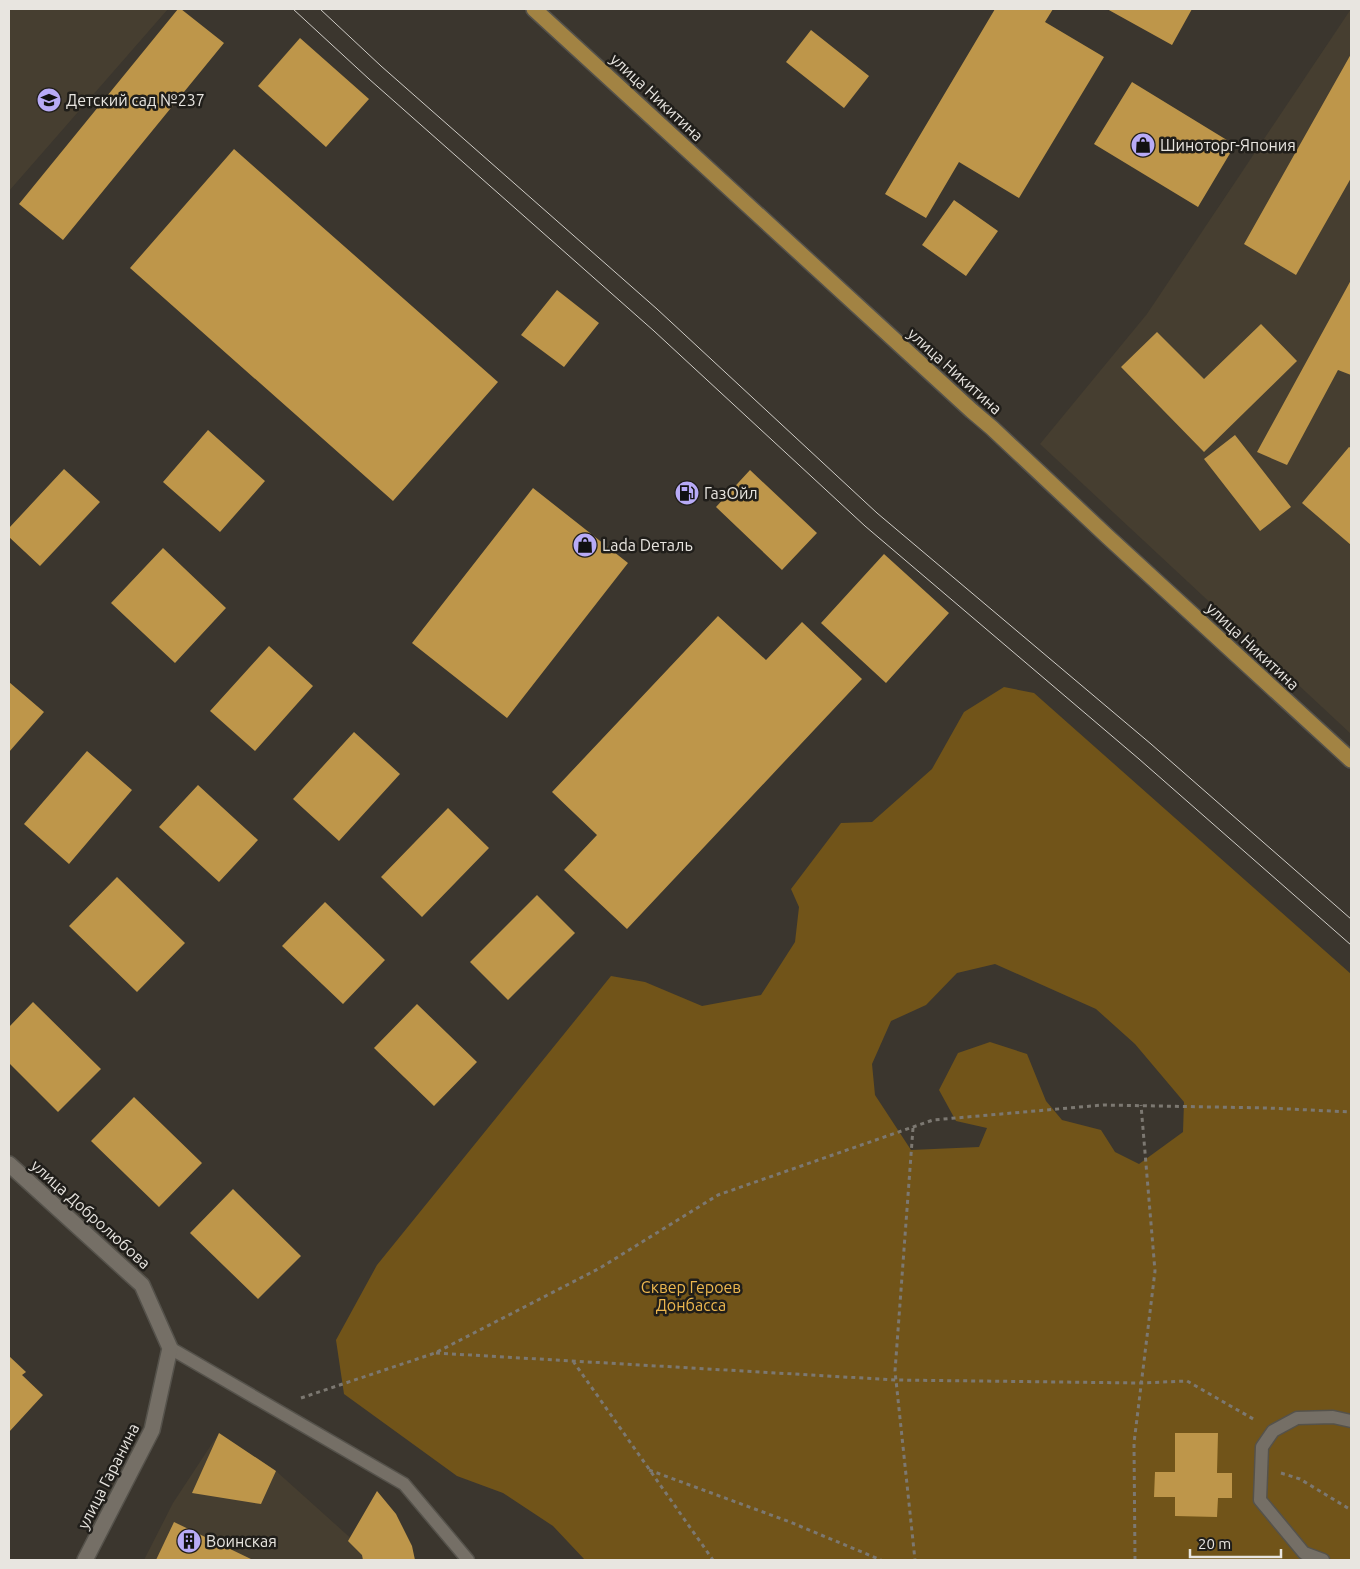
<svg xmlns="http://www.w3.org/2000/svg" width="1360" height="1569" font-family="Ubuntu,sans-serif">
<rect width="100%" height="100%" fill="#3b362e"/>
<path fill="#463e30" d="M9,9H168L9,191Z
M1351,9V734L1040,444L1147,314Z
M219,1433L276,1471L375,1560H144L173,1503Z"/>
<path fill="#715419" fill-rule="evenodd" d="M1004,687L1034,693L1351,974V1560H585L553,1526L503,1493L457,1476L344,1394L336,1340L377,1265L611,976L645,982L702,1006L761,995L795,942L799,907L791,889L841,823L872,822L932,769L964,712ZM995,964L1096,1009L1135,1044L1184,1102L1183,1132L1139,1164L1115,1152L1101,1130L1062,1120L1046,1101L1027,1054L990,1042L958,1053L939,1090L956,1121L987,1128L979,1147L911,1150L875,1095L872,1064L891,1021L926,1005L957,973Z"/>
<path fill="#be964a" d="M178,9H181L224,43L63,240L19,204Z
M995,9H1053L1045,22L1104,57L1019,198L959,162L926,218L885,194Z
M1107,9H1192L1172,45Z
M811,30L869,76L844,108L786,62Z
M300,38L369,99L326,147L258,86Z
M1351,54V178L1296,275L1244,244Z
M1132,82L1235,145L1198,207L1094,144Z
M234,149L498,382L393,501L130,268Z
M954,200L998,231L966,276L922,245Z
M1351,280V375L1338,370L1287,465L1257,452Z
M557,290L599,323L564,367L521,335Z
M1261,324L1297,361L1204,452L1121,367L1157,332L1204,379Z
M208,430L265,481L220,532L163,482Z
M1235,435L1291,507L1260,531L1204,459Z
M1349,447L1351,448V545L1302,503Z
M64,469L100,502L40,566L9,537V528Z
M750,470L817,533L782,570L716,507Z
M533,488L628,563L507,718L412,643Z
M163,548L226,608L175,663L111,603Z
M884,554L949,613L886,683L821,623Z
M718,616L766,660L802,622L862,679L627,929L564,870L597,835L552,792Z
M269,646L313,686L255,751L210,711Z
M9,682L44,712L9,752Z
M354,732L400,774L339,841L293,799Z
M87,751L132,790L69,864L24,824Z
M198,785L258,840L219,882L159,827Z
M448,808L489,848L422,917L381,877Z
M117,877L185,943L137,992L69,926Z
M537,895L575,933L508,1000L470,962Z
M325,902L385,960L343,1004L282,946Z
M33,1002L101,1069L58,1112L9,1063V1027Z
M417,1004L477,1062L434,1106L374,1048Z
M134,1097L202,1163L159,1207L91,1141Z
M233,1189L301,1256L258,1299L190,1233Z
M9,1356L26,1372L22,1375L43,1395L9,1432Z
M219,1433L276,1471L261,1504L192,1493Z
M1175,1433H1218L1217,1473H1232V1498H1218L1217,1517L1175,1516V1497H1154L1155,1472H1175Z
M377,1491L396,1514L412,1546L415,1560H363L362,1555L348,1541Z
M174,1522L253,1560H156Z"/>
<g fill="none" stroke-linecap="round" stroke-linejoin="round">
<defs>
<path id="service" d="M170,1348L404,1484L468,1560
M1323,1560L1304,1553L1260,1500L1262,1447L1273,1431L1297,1418L1333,1417L1351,1421"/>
<path id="tertiary" d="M9,1164L142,1285L170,1348L152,1430L85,1560"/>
<path id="primary" d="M534,9L972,411L992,428L1108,537L1351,760"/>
</defs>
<use href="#service" stroke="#55524b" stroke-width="15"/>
<use href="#tertiary" stroke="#55524b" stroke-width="18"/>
<use href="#primary" stroke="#55524b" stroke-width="18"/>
<path stroke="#7c7871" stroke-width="3" stroke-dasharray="4 4" stroke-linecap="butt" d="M913,1128L895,1371L915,1560
M436,1353L896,1380L1141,1383L1187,1381L1255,1420
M573,1361L713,1560
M301,1398L435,1353L600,1268L718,1195L933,1120L1103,1105L1268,1108L1351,1112
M649,1470L790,1522L881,1560
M1281,1473L1300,1479L1351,1510
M1135,1560L1134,1443L1155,1271L1141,1105"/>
<use href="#service" stroke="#756f66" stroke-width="12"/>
<use href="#tertiary" stroke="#756f66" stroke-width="15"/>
<use href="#primary" stroke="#a28343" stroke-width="15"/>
<path stroke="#cfccc6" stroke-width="1" d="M293,9L369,79L654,331L865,526L1139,759L1351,945
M320,9L381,66L657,309L877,513L1151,744L1351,919"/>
</g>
<defs>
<symbol id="school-disc" viewBox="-11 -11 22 22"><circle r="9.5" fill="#b8abf7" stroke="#201e1a"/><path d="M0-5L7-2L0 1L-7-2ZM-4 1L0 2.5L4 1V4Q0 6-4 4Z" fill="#111"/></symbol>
<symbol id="shop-disc" viewBox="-11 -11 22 22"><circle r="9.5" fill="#b8abf7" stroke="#201e1a"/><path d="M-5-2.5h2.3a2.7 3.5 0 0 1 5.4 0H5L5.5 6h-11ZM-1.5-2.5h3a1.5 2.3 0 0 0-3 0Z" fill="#111"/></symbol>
<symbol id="fuel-disc" viewBox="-11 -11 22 22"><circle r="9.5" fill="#b8abf7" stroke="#201e1a"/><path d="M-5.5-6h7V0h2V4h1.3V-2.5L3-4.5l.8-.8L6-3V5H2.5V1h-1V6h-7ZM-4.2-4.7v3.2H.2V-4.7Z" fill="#111"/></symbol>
<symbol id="building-disc" viewBox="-11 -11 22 22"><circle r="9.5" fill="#b8abf7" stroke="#201e1a"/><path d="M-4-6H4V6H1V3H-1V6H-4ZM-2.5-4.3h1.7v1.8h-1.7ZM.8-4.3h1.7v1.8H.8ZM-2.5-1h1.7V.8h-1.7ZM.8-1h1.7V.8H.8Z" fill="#111"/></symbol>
</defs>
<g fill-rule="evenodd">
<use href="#school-disc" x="35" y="86" width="28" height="28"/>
<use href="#shop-disc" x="1129" y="131" width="28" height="28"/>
<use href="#fuel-disc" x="673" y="479" width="28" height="28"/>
<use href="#shop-disc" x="571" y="531" width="28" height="28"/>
<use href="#building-disc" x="175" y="1527" width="28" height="28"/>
</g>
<g text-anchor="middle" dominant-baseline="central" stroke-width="5" stroke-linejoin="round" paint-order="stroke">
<g font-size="16" fill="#e8e5e0" stroke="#201e1a">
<text transform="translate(657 97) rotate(43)">улица Никитина</text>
<text transform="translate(955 371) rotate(42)">улица Никитина</text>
<text transform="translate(1253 646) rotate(43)">улица Никитина</text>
<text transform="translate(91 1214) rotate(42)">улица Добролюбова</text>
<text transform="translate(108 1476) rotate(-63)">улица Гаранина</text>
</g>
<g font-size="16" fill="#e8e5e0" stroke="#201e1a" text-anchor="start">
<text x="66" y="100">Детский сад №237</text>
<text x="1160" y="145">Шиноторг-Япония</text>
<text x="704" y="493">ГазОйл</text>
<text x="602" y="545">Lada Dеталь</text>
<text x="206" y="1541">Воинская</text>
</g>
<g font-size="16" fill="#eeb84f" stroke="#201e1a">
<text x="691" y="1287">Сквер Героев<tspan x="691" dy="18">Донбасса</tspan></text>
</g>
</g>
<rect width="1360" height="1569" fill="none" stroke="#e8e5e0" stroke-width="20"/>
<path d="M1190 1549v8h91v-8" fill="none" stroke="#e8e5e0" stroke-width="2.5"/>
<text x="1198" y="1549" font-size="15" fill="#e8e5e0" stroke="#201e1a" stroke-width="4" paint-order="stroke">20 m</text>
</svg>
